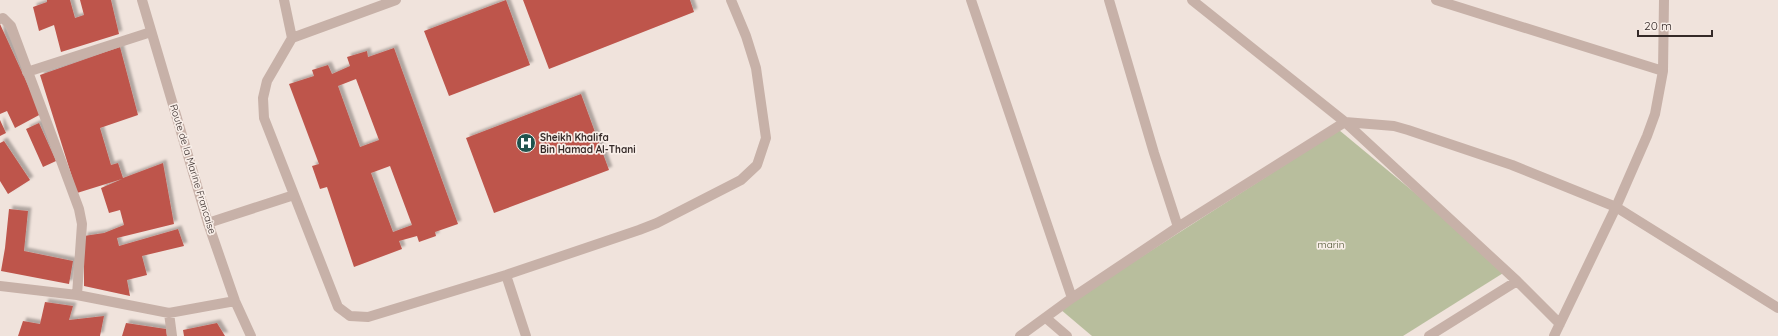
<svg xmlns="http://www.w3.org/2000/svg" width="1778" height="336" font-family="Quicksand,sans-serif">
<defs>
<filter id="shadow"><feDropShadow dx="3.5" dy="-3.5" stdDeviation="1" flood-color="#0004"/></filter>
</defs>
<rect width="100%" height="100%" fill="#f0e3dc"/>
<path fill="#b8be9d" d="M1339,130L1508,270L1403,336H1092L1060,309Z"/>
<path fill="#be554c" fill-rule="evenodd" filter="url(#shadow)" d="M47,0H70L75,18L84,15L80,0H111L119,34L61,52L54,25L39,31L33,7L47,2Z
M506,0L530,65L449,96L424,31Z
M523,0H690L694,12L549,69Z
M0,24L41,114L15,128L7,111L0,114Z
M120,47L138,115L100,128L111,165L118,163L123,178L163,163L174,224L117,238L119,246L178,229L184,246L142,256L147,275L127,280L130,296L84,286V236L104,233L124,225L120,210L109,213L101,188L122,179L77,193L40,75Z
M394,48L458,224L435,232L436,236L419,242L417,236L399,241L402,249L354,267L327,187L320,189L312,166L319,164L289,84L314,76L312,70L328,65L332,74L350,66L347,57L367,51L368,57ZM356,79L379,140L360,147L338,86ZM390,166L412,225L393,232L371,173Z
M581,94L609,170L494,213L466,138Z
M0,120L6,133L0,136Z
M39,123L56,161L43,167L26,129Z
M4,141L30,180L8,194L0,181V143Z
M9,209L28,211L24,251L73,261L69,284L1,271L5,248Z
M45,302L73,306L69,320L104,316L100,336H18L23,321L40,324Z
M126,323L166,329L167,336H122Z
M217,323L225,336H184L183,330Z"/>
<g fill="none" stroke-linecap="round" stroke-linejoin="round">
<path stroke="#c7b1a8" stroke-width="10" d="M284,0L292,38L267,81L263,98L264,118L338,307L350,316L368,317L506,275L639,230L657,223L741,180L757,165L766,138L756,68L746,36L731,0
M292,38L396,0
M208,223L294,195
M506,275L526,336"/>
<path stroke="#c7b1a8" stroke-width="10" d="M142,0L208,223L235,301L251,336
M971,0L1072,298
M1109,0L1154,153L1178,227
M1192,0L1345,122L1517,281L1560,324
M1436,0L1663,71
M0,19L3,18L11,26L79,209L82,224L77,295
M27,72L151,32
M0,286L77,295L169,313L235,301
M169,313L172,336
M1046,318L1067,336
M1020,336L1072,298L1178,227L1345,122L1394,126L1408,130L1512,165L1616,207L1778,308
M1429,336L1517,281
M1554,336L1616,207L1647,136L1655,114L1663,71L1664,0"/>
</g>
<defs>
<symbol id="hospital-disc" viewBox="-11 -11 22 22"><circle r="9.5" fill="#20534e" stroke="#f8eee8"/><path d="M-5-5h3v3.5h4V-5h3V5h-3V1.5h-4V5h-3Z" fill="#fff"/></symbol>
</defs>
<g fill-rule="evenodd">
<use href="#hospital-disc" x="515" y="132" width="22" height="22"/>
</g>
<g text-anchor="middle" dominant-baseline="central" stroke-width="3.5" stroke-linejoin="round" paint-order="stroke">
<g font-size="10" font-weight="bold" fill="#352a28" stroke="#f8eee8" text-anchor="start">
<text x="540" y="137">Sheikh Khalifa<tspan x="540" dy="12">Bin Hamad Al-Thani</tspan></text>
</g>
<g font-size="10" fill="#352a28" stroke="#f8eee8">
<text transform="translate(193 169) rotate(73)">Route de la Marine Francaise</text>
</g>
<g font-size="10" fill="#4a512d" stroke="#f8eee8">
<text x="1331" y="244">marin</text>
</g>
</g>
<path d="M1638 30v6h74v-6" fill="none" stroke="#352a28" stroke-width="2"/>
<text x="1644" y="30" font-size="12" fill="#352a28" stroke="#f8eee8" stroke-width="3" paint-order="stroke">20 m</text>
</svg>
